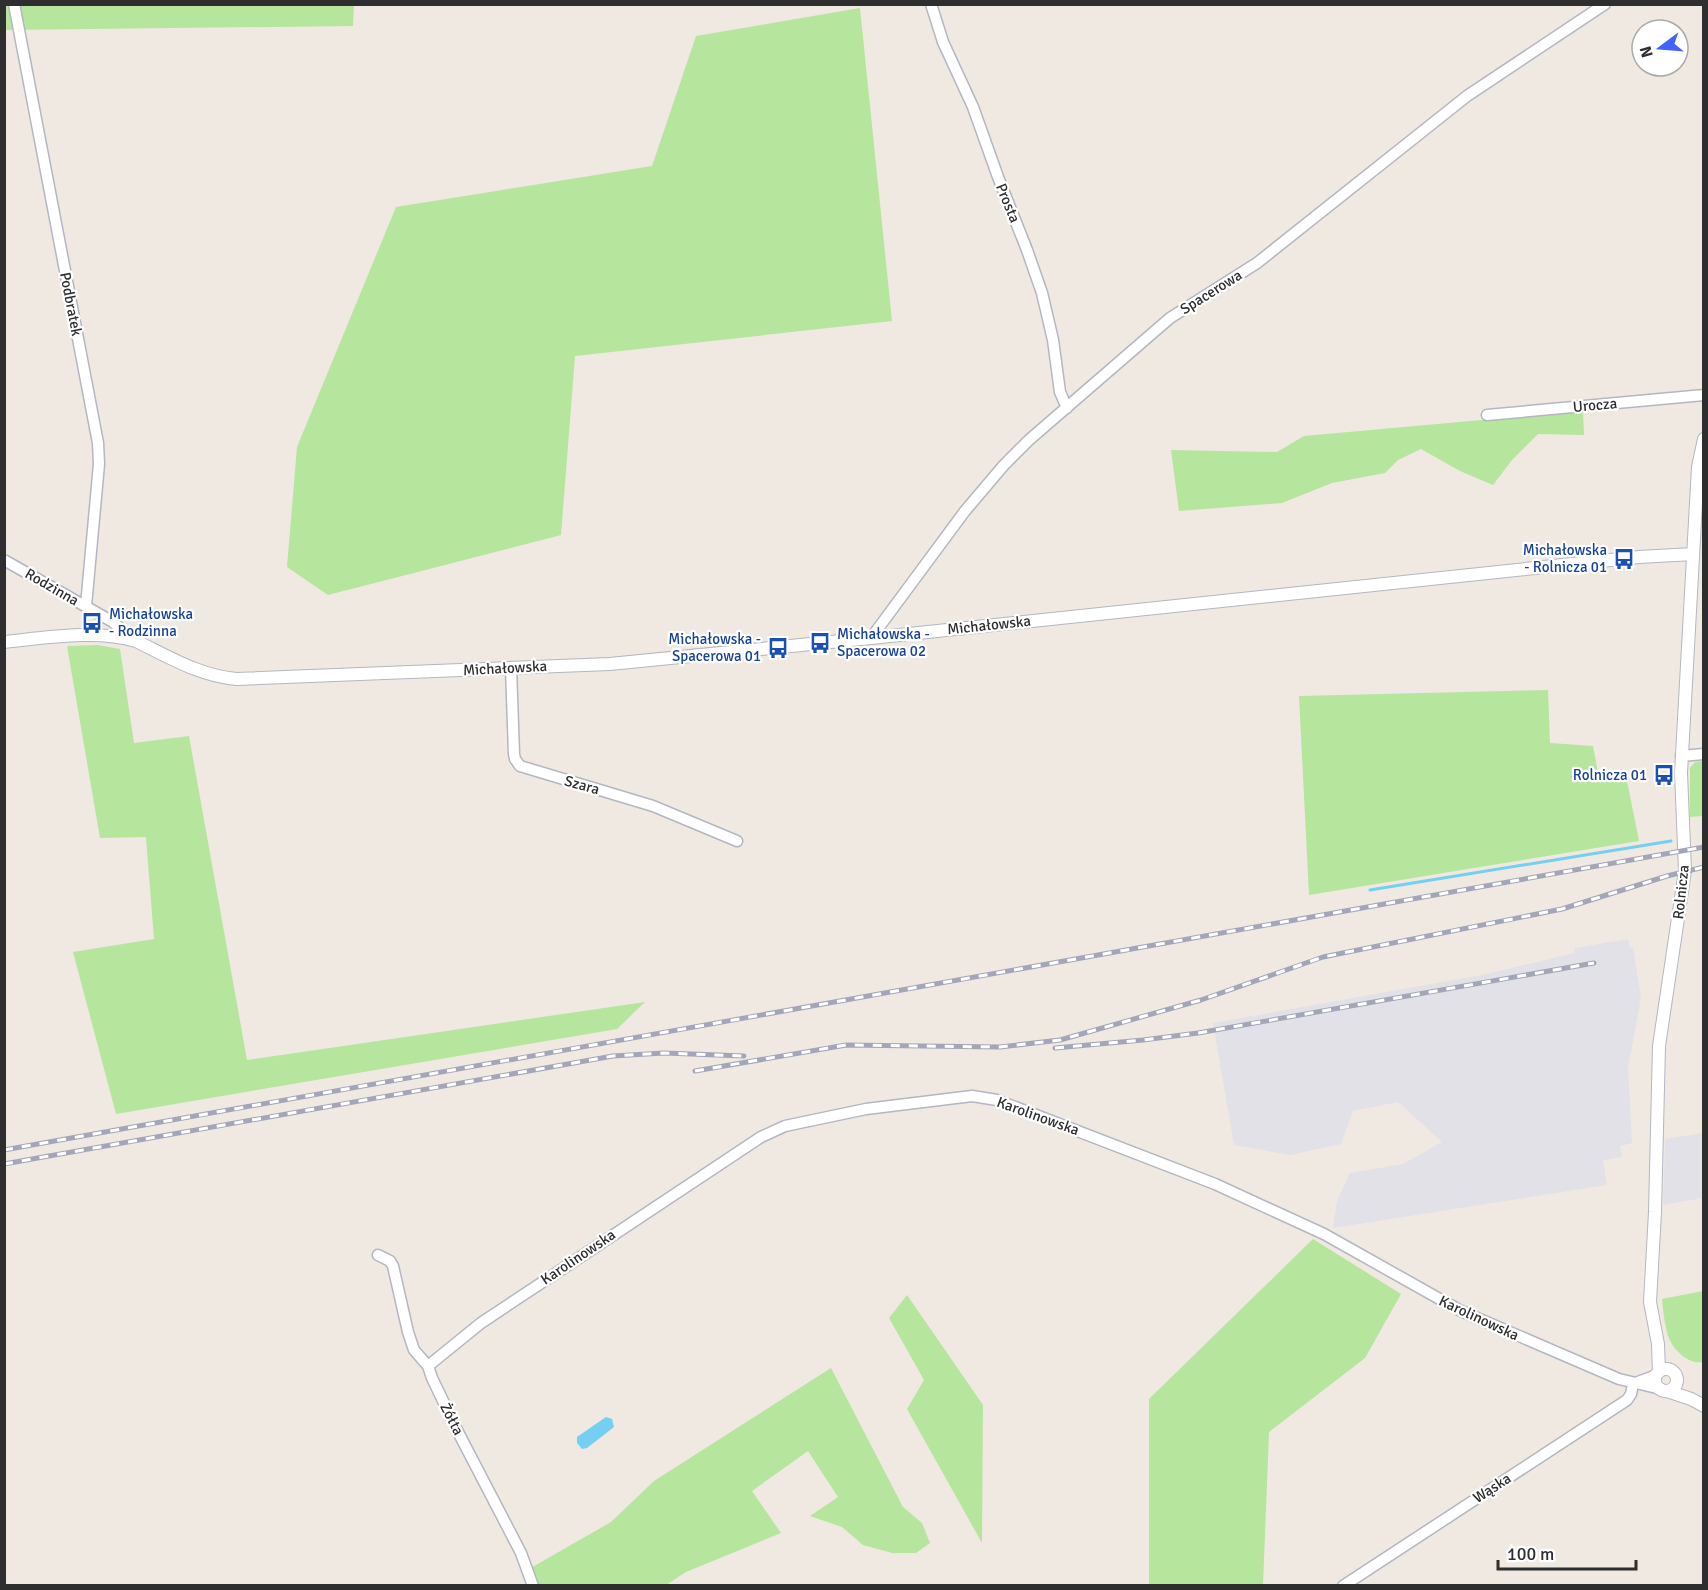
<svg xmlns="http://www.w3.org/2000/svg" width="1708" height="1590" font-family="Signika,sans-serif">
<rect width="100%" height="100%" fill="#efe9e1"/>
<path fill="#e3e1e8" d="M1628,939L1630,948L1633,947L1641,998L1628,1068L1632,1143L1620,1146L1622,1157L1603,1160L1607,1185L1333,1228L1337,1201L1350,1173L1403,1164L1442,1142L1398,1102L1353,1111L1341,1144L1290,1155L1234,1145L1213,1023L1487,974L1574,953L1575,948Z
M1703,1133V1198L1663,1205L1665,1139Z"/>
<path fill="#b6e59e" d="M4,5H354L353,26L5,30Z
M860,8L892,321L575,356L561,535L328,595L287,567L297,447L396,207L652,166L696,36Z
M1583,411L1584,435L1538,434L1512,460L1493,485L1460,471L1421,449L1398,460L1385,473L1332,483L1282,503L1179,511L1171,450L1277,452L1304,436Z
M98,645L120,649L134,743L189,736L247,1060L645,1002L617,1029L116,1114L73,952L154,939L146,837L100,838L67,646Z
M1548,690L1550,743L1593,746L1598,772L1625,771L1639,841L1309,895L1299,696Z
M1703,761V816L1690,817V768L1695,762Z
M1313,1239L1401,1294L1365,1358L1269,1432L1263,1585H1149V1399Z
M1703,1291V1362C1687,1365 1670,1347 1667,1332C1664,1321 1663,1310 1662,1299Z
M907,1295L983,1405L982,1543L907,1409L924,1380L889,1318Z
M831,1368L903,1507L922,1523L930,1543L916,1553H892L863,1545L842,1527L810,1516L838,1497L808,1451L752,1491L781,1533L686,1572L666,1585H537L529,1569L611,1522L654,1481Z"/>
<path fill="#75cff0" d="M606,1417L612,1419L614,1427L587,1448L582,1449L577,1443V1437Z"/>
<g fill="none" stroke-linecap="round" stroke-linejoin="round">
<path stroke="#75cff0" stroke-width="3" d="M1370,890L1671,841"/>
<defs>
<path id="minor" d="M14,4L98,443L99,464L86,606
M931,4L943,42L973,107L998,177L1027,250L1042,293L1053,340L1060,392L1067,408
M1487,415L1704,395
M4,560L113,622L123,631L125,638
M871,638L965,511L1004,465L1029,440L1170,318L1257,263L1467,96L1605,4
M511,668L514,754L515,759L520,766L653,806L737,841
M1681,756L1704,754
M378,1255L390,1261L393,1266L408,1332L414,1350L428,1366L432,1378L457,1430L521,1553L533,1586
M428,1366L481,1323L761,1137L785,1126L866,1109L972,1096L997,1100L1215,1184L1324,1234L1461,1311L1619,1379L1661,1389
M1635,1383L1657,1375
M1343,1586L1627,1400L1631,1394L1633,1384"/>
<path id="tertiary" d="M4,642C44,638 97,629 136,641C169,657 200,676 237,679L610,664L871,638L1639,557L1693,554
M1655 1380a11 11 0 1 1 22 0a11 11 0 1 1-22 0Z
M1659,1372L1658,1344L1650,1302L1655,1212L1659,1046L1685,871L1681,773L1698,467L1704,439
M1667,1391L1691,1399L1704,1406"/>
</defs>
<use href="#minor" stroke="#b4b7c1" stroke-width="13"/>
<use href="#tertiary" stroke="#b4b7c1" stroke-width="14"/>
<use href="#minor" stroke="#fff" stroke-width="10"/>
<use href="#tertiary" stroke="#fff" stroke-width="12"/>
<defs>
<path id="rail" d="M1055,1048L1143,1040L1198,1033L1594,963
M695,1071L846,1045L1000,1047L1060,1040L1201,1000L1323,957L1562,909L1667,876L1704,867
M4,1150L1704,847
M4,1164L613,1056L664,1053L744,1056"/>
</defs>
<use href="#rail" stroke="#a3a6b8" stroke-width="5"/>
<use href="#rail" stroke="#fff" stroke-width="3" stroke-dasharray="9" stroke-linecap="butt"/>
</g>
<defs>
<symbol id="bus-bare" viewBox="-9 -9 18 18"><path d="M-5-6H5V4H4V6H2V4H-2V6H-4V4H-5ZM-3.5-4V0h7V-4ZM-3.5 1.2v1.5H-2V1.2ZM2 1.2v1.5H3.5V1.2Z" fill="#1a4fb4" stroke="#fff" stroke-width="2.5" paint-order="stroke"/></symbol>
</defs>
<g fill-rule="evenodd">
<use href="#bus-bare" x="1609" y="544" width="30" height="30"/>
<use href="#bus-bare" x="77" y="608" width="30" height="30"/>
<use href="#bus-bare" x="805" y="628" width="30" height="30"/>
<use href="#bus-bare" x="763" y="633" width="30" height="30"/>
<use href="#bus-bare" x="1649" y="760" width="30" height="30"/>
</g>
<g text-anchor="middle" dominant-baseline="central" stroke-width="4.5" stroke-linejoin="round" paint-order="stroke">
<g font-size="15" fill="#2e2e2e" stroke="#fff">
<text transform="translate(1008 203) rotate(68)">Prosta</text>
<text transform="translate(1211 292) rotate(-32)">Spacerowa</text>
<text transform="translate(71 304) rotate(79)">Podbratek</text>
<text transform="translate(1595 405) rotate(-5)">Urocza</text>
<text transform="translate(52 587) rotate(30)">Rodzinna</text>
<text transform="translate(989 625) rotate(-6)">Michałowska</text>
<text transform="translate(505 668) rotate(-3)">Michałowska</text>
<text transform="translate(582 785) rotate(16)">Szara</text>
<text transform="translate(1681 892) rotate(-84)">Rolnicza</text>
<text transform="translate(1038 1116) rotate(20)">Karolinowska</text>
<text transform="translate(578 1257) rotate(-34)">Karolinowska</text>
<text transform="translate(1479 1318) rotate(25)">Karolinowska</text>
<text transform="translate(452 1419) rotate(63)">Żółta</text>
<text transform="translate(1492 1488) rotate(-33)">Wąska</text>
</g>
<g font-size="15" fill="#164399" stroke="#fff" text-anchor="end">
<text x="1607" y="550">Michałowska<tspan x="1607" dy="17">- Rolnicza 01</tspan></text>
<text x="109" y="614" text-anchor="start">Michałowska<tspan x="109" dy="17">- Rodzinna</tspan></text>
<text x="837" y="634" text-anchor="start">Michałowska -<tspan x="837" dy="17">Spacerowa 02</tspan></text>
<text x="761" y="639">Michałowska -<tspan x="761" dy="17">Spacerowa 01</tspan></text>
<text x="1647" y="775">Rolnicza 01</text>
</g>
</g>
<rect width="1708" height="1590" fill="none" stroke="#2e2e2e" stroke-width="12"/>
<g transform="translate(1660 48) rotate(254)"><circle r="28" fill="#ffffff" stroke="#ababab" stroke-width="1.5"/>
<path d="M0-4.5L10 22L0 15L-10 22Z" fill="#4264fb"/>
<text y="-9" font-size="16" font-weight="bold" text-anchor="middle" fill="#2e2e2e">N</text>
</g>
<path d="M1498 1560v9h138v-9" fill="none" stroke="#2e2e2e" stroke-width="3"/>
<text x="1507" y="1560" font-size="18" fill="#2e2e2e" stroke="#ffffff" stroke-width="4.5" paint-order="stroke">100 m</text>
</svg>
